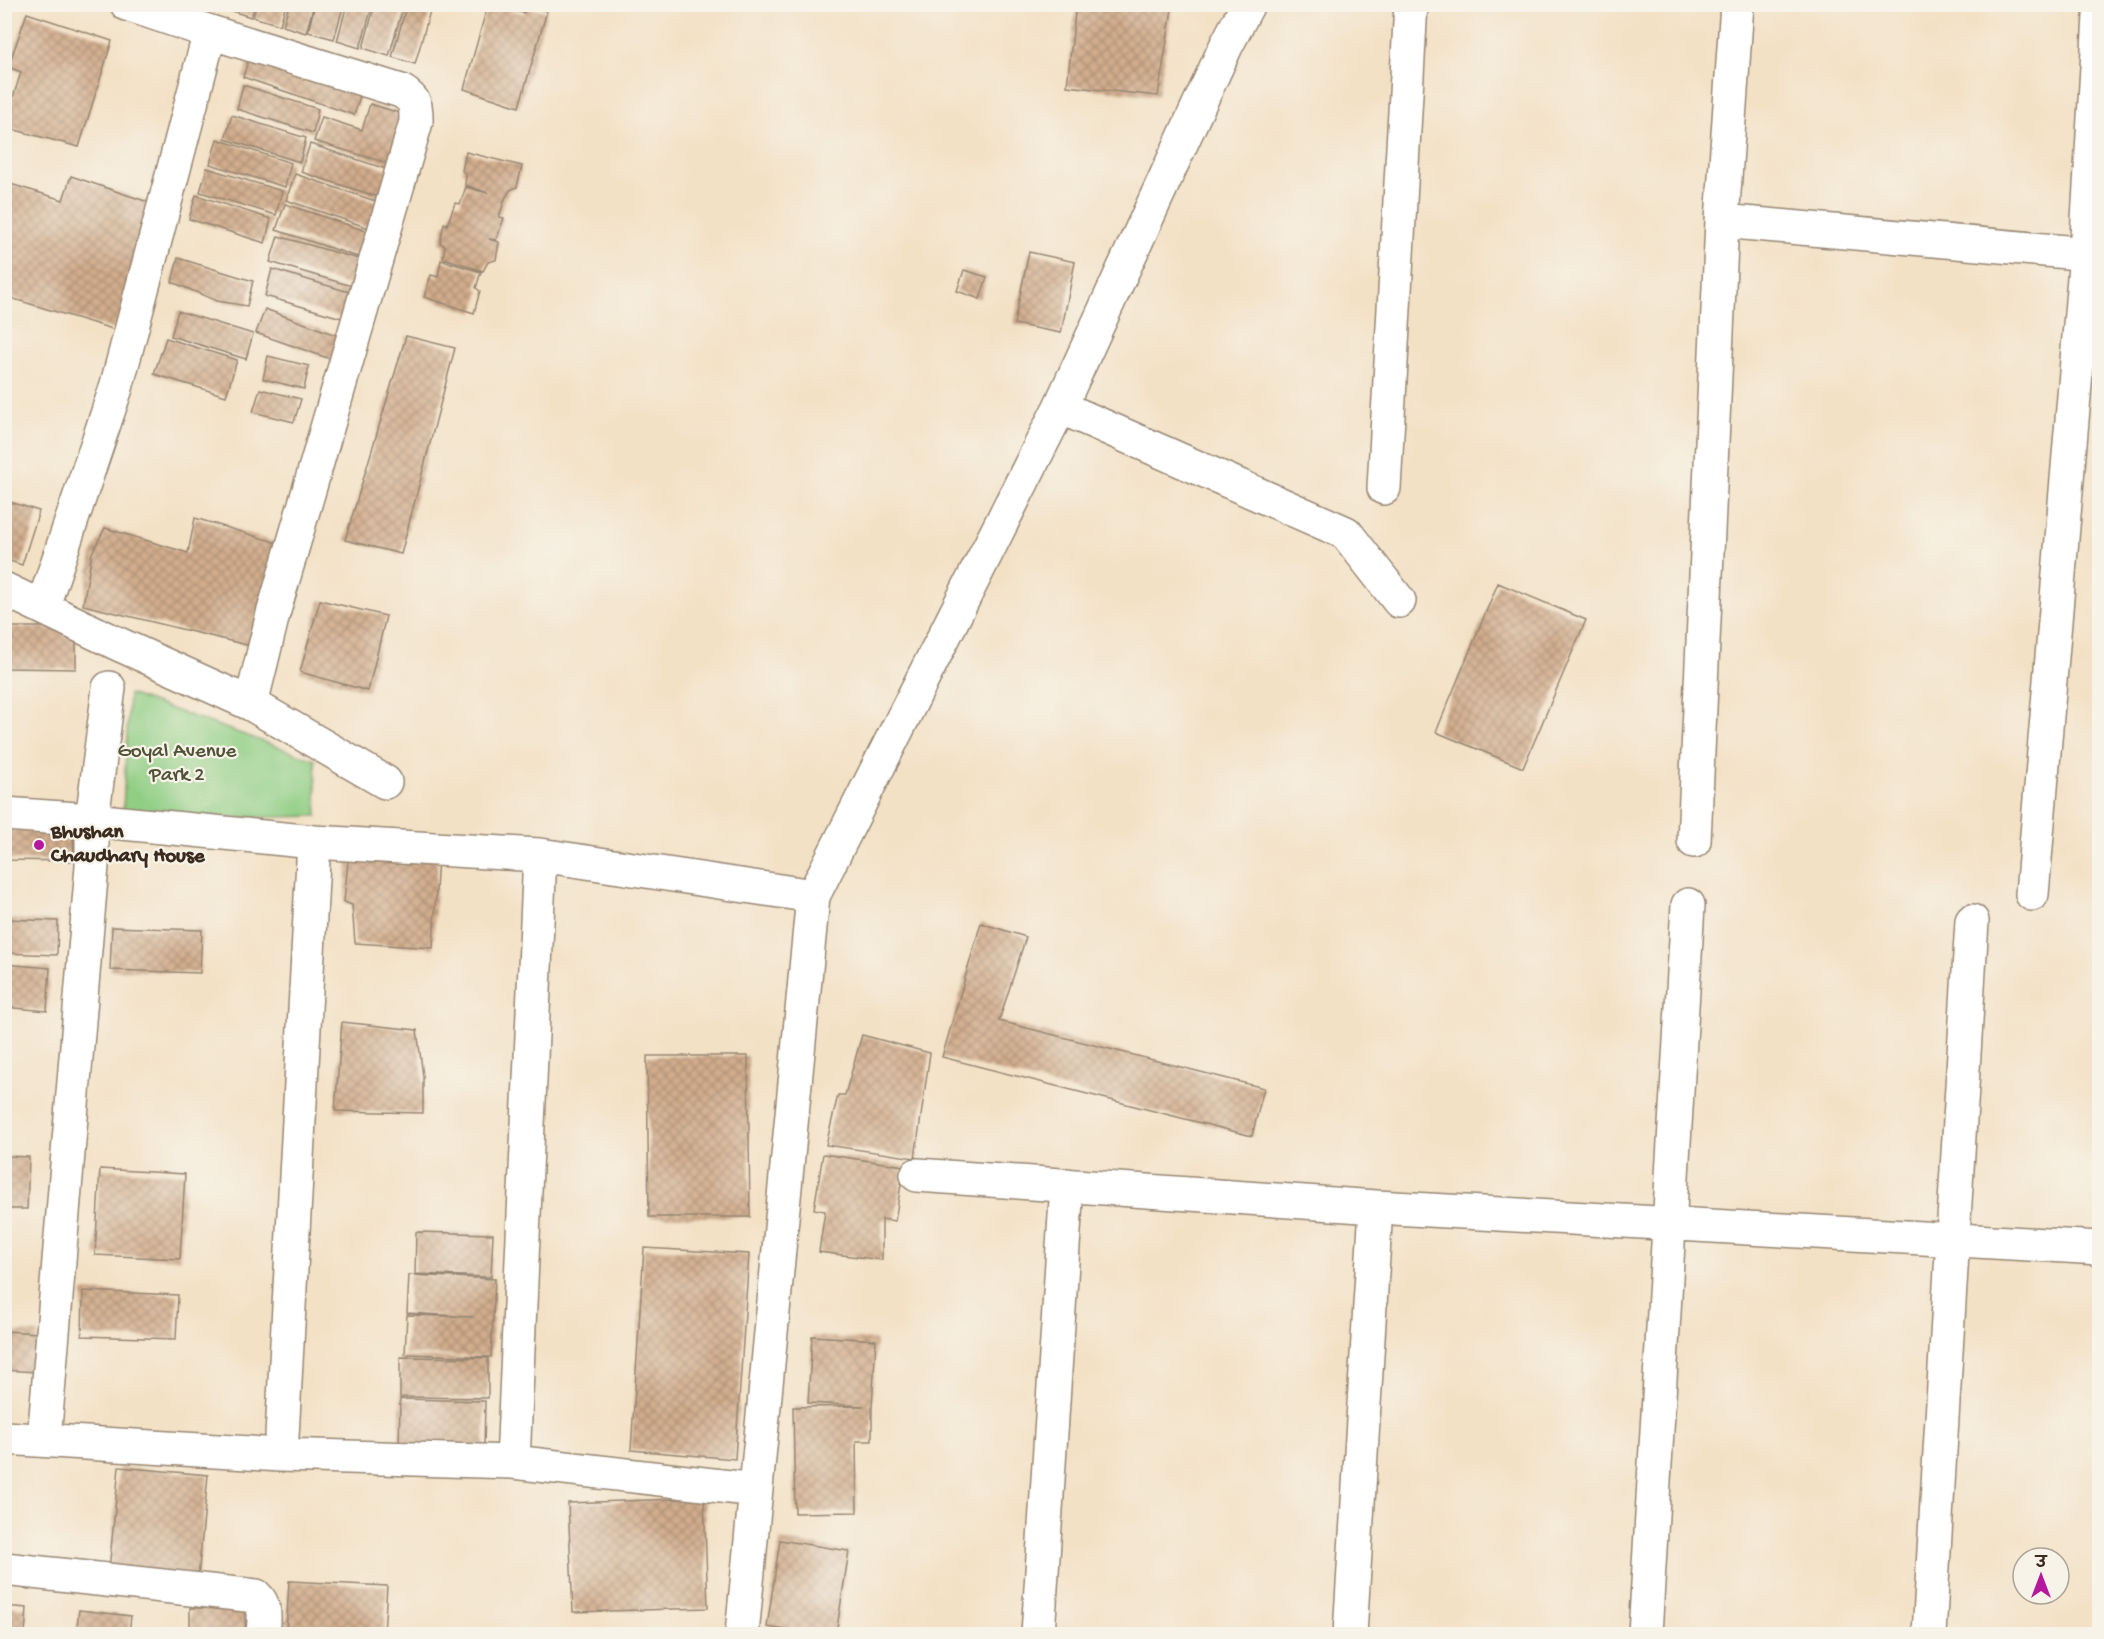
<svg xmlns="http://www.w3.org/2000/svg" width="2104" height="1639" font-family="'Gochi Hand','Playpen Sans Deva',sans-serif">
<defs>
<pattern id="building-cross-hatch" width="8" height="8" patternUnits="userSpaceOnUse" patternTransform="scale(1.5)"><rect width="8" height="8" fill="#d2ad8d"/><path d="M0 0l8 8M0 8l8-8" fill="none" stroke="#ac8d73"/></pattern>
</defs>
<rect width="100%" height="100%" fill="#f7f3e8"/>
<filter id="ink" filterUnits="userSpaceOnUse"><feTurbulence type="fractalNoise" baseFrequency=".0167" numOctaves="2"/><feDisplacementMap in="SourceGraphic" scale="12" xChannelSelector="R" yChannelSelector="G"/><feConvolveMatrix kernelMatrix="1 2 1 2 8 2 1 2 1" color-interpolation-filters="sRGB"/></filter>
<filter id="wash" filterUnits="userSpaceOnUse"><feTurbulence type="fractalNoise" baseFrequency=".008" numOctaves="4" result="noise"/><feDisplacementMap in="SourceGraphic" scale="24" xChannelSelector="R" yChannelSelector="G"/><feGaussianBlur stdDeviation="1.35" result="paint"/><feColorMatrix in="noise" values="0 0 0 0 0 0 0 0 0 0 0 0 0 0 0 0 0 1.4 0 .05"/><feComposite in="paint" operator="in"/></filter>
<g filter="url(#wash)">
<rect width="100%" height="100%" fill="#f3e1c6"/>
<path fill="#90ce84" stroke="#667c51" stroke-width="1.5" d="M129,694L315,760L317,816L220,818L123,810Z"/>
<g id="blocks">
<path fill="url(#building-cross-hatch)" d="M229,4H255L251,17L228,10Z
M257,4H286L280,25L253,17Z
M289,4H314L306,33L283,26Z
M315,4H344L334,39L308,32Z
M347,4H373L360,48L337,41Z
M375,4H404L389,56L363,48Z
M407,4H432L415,64L392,57Z
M488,4H512L511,11L524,13L526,7L547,11L519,107L464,89Z
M1076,4H1124L1172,9L1158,96L1067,86Z
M27,13L112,41L79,147L4,127L21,72L8,67Z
M250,54L362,90L354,115L243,77Z
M243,85L318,109L313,133L237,109Z
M370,104L403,114L397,166L314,141L322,117L362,130Z
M232,115L306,138L300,162L225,139Z
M217,139L291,163L285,187L210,164Z
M310,144L398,173L388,200L301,172Z
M466,152L522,166L517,187L510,190L505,199L499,217L504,218L496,240L489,239L499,242L496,260L488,262L483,271L443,258L445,246L440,243L444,223L447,225L455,203L460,204L466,187L488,193L465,185L466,174L462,171Z
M207,168L282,191L276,215L200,192Z
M295,174L384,204L375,230L286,200Z
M71,176L157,205L116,330L4,296V182L63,200Z
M196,195L271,219L265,243L189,219Z
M285,204L375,234L367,260L276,230Z
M278,236L369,262L362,289L270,262Z
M1029,252L1075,262L1061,333L1014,324Z
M178,258L253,281L247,306L217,301L172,282Z
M441,260L481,272L476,288L480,291L474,313L424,297L431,275L438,277Z
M272,269L359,295L352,321L265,296Z
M964,270L987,277L980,299L957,291Z
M265,309L347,339L339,362L256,333Z
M178,311L253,334L246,359L171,336Z
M406,336L455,348L401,554L345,540Z
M166,338L237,360L226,396L154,374Z
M268,356L309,366L304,389L263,379Z
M260,389L301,399L294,422L253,412Z
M4,500L39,511L22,565L4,559Z
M195,518L281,544L255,647L83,605L92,553L105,528L188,553Z
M1498,583L1586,620L1523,768L1436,732Z
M320,600L386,616L368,691L300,672Z
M4,627H76V669L4,668Z
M4,830L73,831L74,861L4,860Z
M349,851L438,855L433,948L355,943L352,905L344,902Z
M4,919L58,921L57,955L4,953Z
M981,923L1026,937L999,1021L1264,1088L1252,1136L942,1057Z
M112,927L202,930L200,973L110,970Z
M4,964L50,968L47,1011L4,1007Z
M342,1022L417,1030L423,1076V1113L335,1111Z
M862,1035L930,1053L915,1158L826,1145L838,1095H845Z
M647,1056H748L750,1217H649Z
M823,1154L904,1166L895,1221L882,1219V1260L819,1252L825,1211L814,1209Z
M4,1156L29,1157L27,1209H4Z
M100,1169L185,1174L180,1259L95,1255Z
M416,1232L493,1234L491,1277L415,1274Z
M644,1248L749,1254L735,1459L631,1450Z
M409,1275L495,1279L491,1357L405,1354L407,1315L473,1317L407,1313Z
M83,1291L178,1295L176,1339L82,1336Z
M4,1331L38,1333L37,1372L4,1370Z
M812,1336L876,1340L872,1406V1441H856L857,1512L795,1513L793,1407L864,1406L808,1403Z
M400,1357L488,1358V1398L400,1397Z
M400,1399L485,1401L484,1450L399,1448Z
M119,1467L208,1475L198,1578L109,1570Z
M704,1498L708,1608L573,1612L568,1503Z
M780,1540L849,1551L836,1634H811L767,1627Z
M289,1581L387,1586L384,1634H286Z
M4,1606L27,1608L25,1634H4Z
M190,1608H245V1634H190Z
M79,1610L131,1616L129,1634H76Z"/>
</g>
</g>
<g filter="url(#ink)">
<use href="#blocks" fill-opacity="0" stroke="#978672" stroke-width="1.5"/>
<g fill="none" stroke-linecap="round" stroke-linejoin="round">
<defs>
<path id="minor" d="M210,32L401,91C416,100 416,105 416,122L273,614L251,704
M1722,221L2100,255
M1060,407L1346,533L1399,601
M1384,488L1411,4
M4,589L114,642L251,704L385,782
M43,606L116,388L210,32L127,4
M4,814L92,820L314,842L540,855L813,896
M1694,841L1722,221L1737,4
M2032,894L2086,254L2100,16
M917,1175L1376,1207L2100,1248
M4,1438L281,1455L513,1462L756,1490
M44,1440L92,866V820L109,688
M281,1455L314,842
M513,1462L540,855
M4,1569L256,1596C267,1606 264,1620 263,1634
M742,1634L813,896L1060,407L1226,46L1248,4
M1038,1634L1067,1185
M1350,1634L1376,1207
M1645,1634L1688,905
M1929,1634L1972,921"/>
</defs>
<use href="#minor" stroke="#978672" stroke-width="36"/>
<use href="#minor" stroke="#fff" stroke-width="33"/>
</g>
</g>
<circle fill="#b5179e" stroke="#f7f3e8" stroke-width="2" cx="39" cy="845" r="6"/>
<g text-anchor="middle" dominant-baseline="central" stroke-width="4.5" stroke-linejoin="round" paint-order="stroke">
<g font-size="21" fill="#505338" stroke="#f7f3e8">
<text x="177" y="752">Goyal Avenue<tspan x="177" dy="24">Park 2</tspan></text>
</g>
<g font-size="21" font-weight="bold" fill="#3b2a1e" stroke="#f7f3e8" text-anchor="start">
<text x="51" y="833">Bhushan<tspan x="51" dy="24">Chaudhary House</tspan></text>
</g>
</g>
<rect width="2104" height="1639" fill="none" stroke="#f7f3e8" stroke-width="24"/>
<g transform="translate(2041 1576)"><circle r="28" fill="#f7f3e8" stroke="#aca397" stroke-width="1.5"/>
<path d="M0-4.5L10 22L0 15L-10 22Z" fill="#b5179e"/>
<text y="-9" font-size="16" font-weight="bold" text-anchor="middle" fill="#3b2a1e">उ</text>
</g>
</svg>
